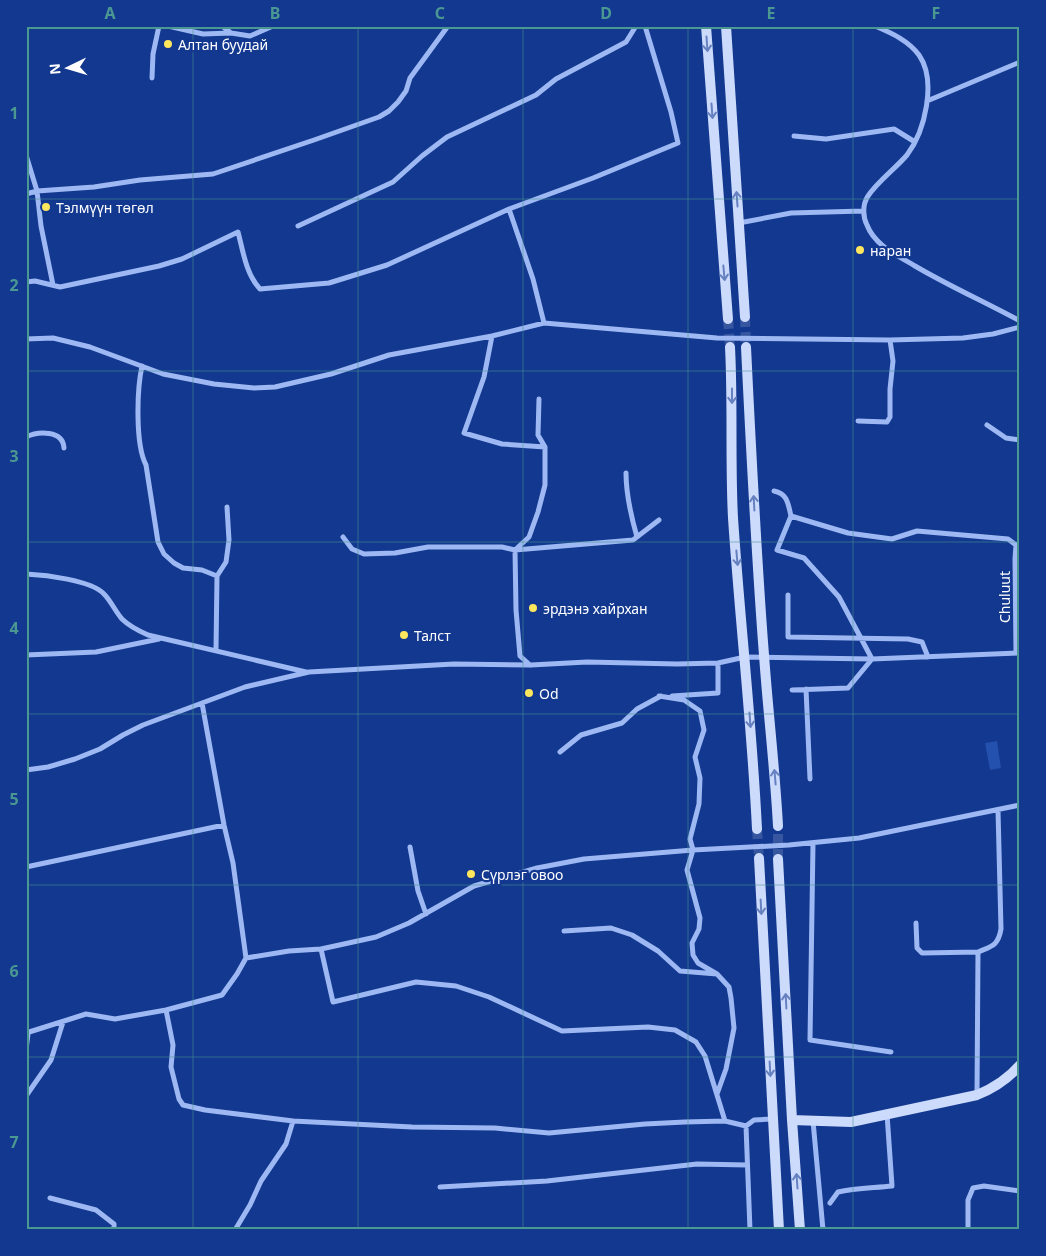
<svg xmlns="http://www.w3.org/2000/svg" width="1046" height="1256" font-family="'Noto Sans',sans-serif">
<rect width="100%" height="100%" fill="#12388f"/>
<path fill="#2450ae" d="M997,741L1001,768L990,770L985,743Z"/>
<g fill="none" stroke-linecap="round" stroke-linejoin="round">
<path stroke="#3656a0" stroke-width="10" stroke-dasharray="10 5" stroke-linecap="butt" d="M745,317L746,347
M728,319L730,347
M757,829L759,858
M778,859V826"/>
<path stroke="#9db8f2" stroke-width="5" d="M168,26L203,34L231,33L250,36L273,26
M222,26L231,33
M875,26C891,33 908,40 919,55C937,81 925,131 907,155C895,169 878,181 868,196C862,205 863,217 867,225C870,233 877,241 883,246C893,254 905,260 915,266C949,286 985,302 1020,321
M152,78L153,54L159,26
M927,101L1020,62
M794,136L826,139L894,129L915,142
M26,155L37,191L41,226L53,285
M26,194L37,191L94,187L140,180L213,174L314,140L379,117L389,111L398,102L406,91L410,78L448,26
M509,209L533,279L544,323
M739,223L791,213L863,211
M298,226L393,182L422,156L447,137L536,95L556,79L626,42L636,26
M26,282L35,281L60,287L159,266L182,259L238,232C243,251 246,274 260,289L329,283L387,265L509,209L593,178L678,143L671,112L645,26
M492,336L484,377L464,433L502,444L545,447V485L538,512L529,537L515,550L516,610L520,656L530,665
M26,339L53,338L90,347L163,374L214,384L254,388L275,387L331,374L389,355L492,336L544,323L717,338L890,340L963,338L993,334L1020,327
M142,366C137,389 135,444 146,465L158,542L164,554L174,563L183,568L202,570L217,576L216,650
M539,399L538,435L545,447
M858,421L887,422L890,417V389L893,361L890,340
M987,425L1006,438L1020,440
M26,437C38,431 63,430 64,448
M626,473C626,495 631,516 637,537
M774,491C788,494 788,504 791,516L848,533L892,539L917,531L1008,539L1016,545
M791,516L777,550L804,558L839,597L872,659L848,688L792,690
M343,537L352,549L364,554L395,553L428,547H502L515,550L633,540L659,520
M26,574C45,575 91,580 104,594C111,601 115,611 122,619C129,626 139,631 148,635L306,672
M217,576L226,562L229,540L227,507
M788,595V637L908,639L922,642L928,657
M1016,652L1015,559L1016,545L1020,544
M26,655L96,652L159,639
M806,689L810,779
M659,696L684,700L700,711L704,730L695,757L700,778L699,804L690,839L693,850L687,870L700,918L699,929L692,943L693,955L698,963L717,974
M672,696L718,693V663
M560,752L581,735L622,723L637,709L661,696
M26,770L48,767L75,759L100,749L123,735L143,725L245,687L309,672L454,664L531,665L587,662L677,664L718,663L745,657L872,659L1020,653
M813,843L810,1040L891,1052
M410,847L418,891L426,914
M26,867L224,825
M916,923L917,948L922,953L978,952
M564,931L611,928L632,935L658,951L680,971L717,974L729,987L731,998L734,1028L726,1069L717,1094
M321,949L333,1002L416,982L456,986L489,997L562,1031L648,1027L675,1030L696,1042L705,1056L725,1121
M246,958L289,951L321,949L376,937L409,923L474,886L537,868L584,859L693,850L789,845L859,838L1020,805
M166,1010L173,1045L171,1067L179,1099L183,1105L205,1110L293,1121L412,1127L495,1128L549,1133L645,1124L685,1122L725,1121L746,1126
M26,1033L86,1014L115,1019L166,1010L222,995L237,974L246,958L233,863L224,825L202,703
M26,1050L28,1034
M977,1095L978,952C992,946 998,946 1001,929L998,810
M26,1096L51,1060L63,1022
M813,1121L823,1230
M440,1187L547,1181L697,1164L747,1165
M50,1198L96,1210L114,1224V1230
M830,1203L838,1192C855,1188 874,1188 892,1186L887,1114
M235,1230L250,1205L261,1181L286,1144L293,1121
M750,1230L746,1126L754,1120L772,1119
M968,1230V1200L973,1188L984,1186L1020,1191"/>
<path stroke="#ccdafc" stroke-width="10" d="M706,26L728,319
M726,26L745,317
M730,347C733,404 730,461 733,518C740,622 752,725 757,829
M746,347C751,450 756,553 764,655C768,712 775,769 778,826
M759,858L779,1230
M778,859L792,1120L800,1230
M792,1120L851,1122L977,1095C994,1088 1007,1080 1020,1065"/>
</g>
<defs><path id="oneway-shaft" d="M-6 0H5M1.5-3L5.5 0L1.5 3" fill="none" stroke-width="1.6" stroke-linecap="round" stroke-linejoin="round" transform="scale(1.25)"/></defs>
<g stroke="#6681c0">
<use href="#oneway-shaft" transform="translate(707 44) rotate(86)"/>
<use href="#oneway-shaft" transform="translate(712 111) rotate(86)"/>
<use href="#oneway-shaft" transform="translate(737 199) rotate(-94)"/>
<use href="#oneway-shaft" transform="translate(724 273) rotate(85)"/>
<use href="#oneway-shaft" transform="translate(732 396) rotate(90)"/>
<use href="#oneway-shaft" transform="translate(754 503) rotate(-93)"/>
<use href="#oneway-shaft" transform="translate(737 558) rotate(85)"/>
<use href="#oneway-shaft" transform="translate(750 720) rotate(86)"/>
<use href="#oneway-shaft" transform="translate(775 777) rotate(-95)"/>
<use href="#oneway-shaft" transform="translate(761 907) rotate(87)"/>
<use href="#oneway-shaft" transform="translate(786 1001) rotate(-93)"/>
<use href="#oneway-shaft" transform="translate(770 1069) rotate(87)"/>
<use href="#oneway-shaft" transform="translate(797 1181) rotate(-94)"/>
</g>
<path fill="none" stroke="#4b9892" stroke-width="1" stroke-opacity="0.55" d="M193,26V1230M358,26V1230M523,26V1230M688,26V1230M853,26V1230M26,199H1020M26,371H1020M26,542H1020M26,714H1020M26,885H1020M26,1057H1020"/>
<g fill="#ffe75d" stroke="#12388f" stroke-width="2">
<circle cx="168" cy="44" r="5"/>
<circle cx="46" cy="207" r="5"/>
<circle cx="860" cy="250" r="5"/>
<circle cx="533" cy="608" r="5"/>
<circle cx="404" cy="635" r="5"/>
<circle cx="529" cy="693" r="5"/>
<circle cx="471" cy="874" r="5"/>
</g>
<g text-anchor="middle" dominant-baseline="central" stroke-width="4.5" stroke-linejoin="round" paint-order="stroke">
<g font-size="14" fill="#fff" stroke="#12388f" text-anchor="start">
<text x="178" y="44">Алтан буудай</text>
<text x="56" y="207">Тэлмүүн төгөл</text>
<text x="870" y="250">наран</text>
<text x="543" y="608">эрдэнэ хайрхан</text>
<text x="414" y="635">Талст</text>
<text x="539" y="693">Od</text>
<text x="481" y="874">Сүрлэг овоо</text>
</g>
<g font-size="14" fill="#fff" stroke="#12388f">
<text transform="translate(1004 597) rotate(-90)">Chuluut</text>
</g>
</g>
<rect width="1046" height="1256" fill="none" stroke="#12388f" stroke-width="55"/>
<g transform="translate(68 68) rotate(265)" stroke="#12388f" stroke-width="4" paint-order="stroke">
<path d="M0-4L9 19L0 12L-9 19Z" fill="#ffffff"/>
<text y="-8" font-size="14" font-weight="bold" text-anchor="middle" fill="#ffffff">N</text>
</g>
<rect x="28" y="28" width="990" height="1200" fill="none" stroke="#4b9892" stroke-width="2"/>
<g font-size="16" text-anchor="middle" font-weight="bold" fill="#4b9892">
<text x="110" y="19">A</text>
<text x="275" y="19">B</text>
<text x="440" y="19">C</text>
<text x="606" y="19">D</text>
<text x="771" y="19">E</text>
<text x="936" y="19">F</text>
<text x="14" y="119">1</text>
<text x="14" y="291">2</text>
<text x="14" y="462">3</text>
<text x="14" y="634">4</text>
<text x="14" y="805">5</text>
<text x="14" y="977">6</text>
<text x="14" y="1148">7</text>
</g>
</svg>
